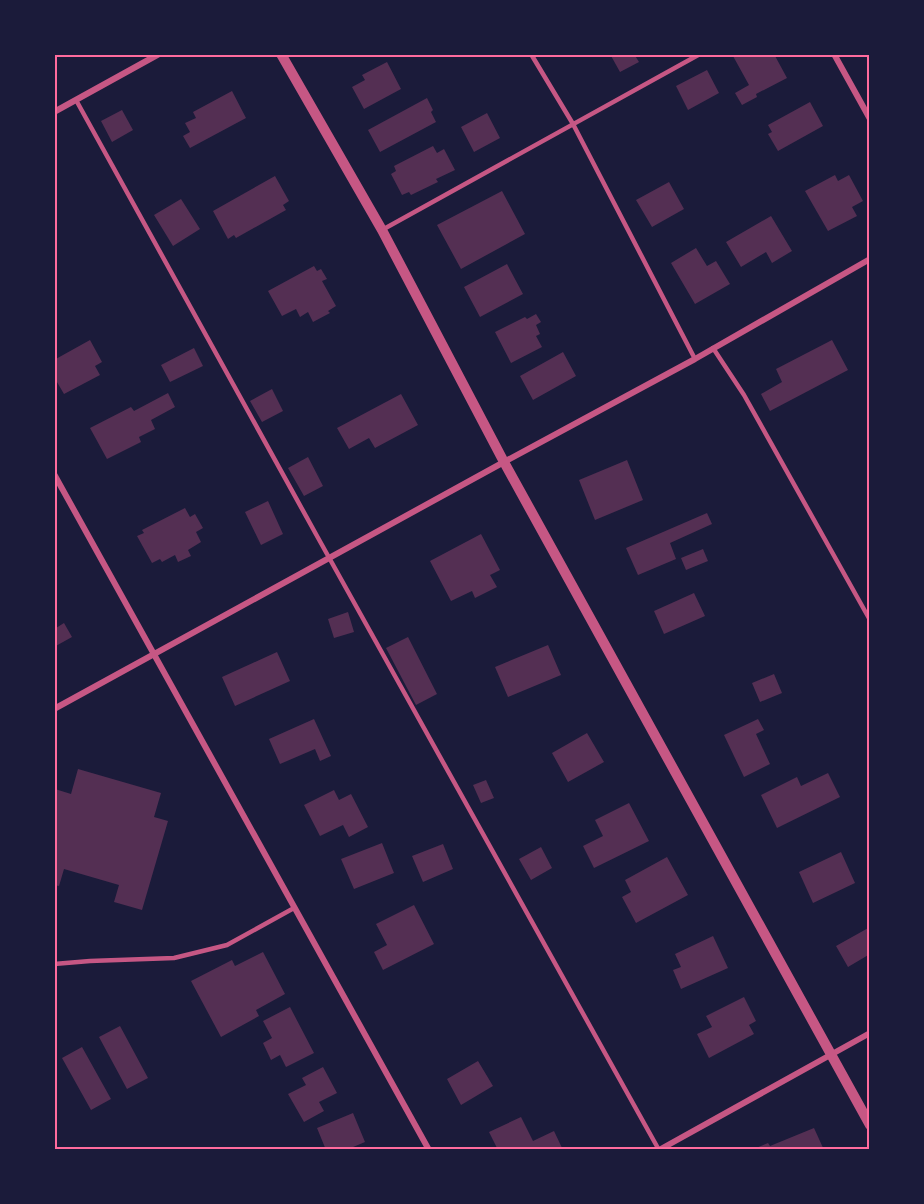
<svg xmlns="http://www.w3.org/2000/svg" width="924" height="1204" font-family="'Roboto Serif',serif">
<rect width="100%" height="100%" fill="#1b1b3a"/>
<path fill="#542f53" d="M610,54H634L639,62L620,72Z
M736,54H774L787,78L756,94L757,97L742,105L735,93L749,85L733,56Z
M387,62L401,89L364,109L352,87L365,80L362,75Z
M707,70L719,93L688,110L676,86Z
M232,91L246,118L190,148L183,136L190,132L185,123L196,118L193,112Z
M427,98L433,110L431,112L436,122L380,152L368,130Z
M810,102L823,126L778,151L768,134L772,132L768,125Z
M122,110L133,130L112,142L101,121Z
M487,113L500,138L474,152L461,127Z
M433,146L437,153L444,149L455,170L436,179L438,182L411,195L409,192L402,195L391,174L396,171L394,166Z
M835,175L838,181L849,175L863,201L852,207L857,216L828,231L805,191Z
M275,176L289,201L283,205L286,210L236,238L234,235L228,239L213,211Z
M669,182L684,209L652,227L636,200Z
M502,191L525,234L461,269L437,225Z
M181,199L200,229L173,246L154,215Z
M771,216L792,251L772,263L766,252L741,267L726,242Z
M696,248L707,266L716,261L730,284L695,304L671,263Z
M507,264L523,294L480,317L464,287Z
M314,266L317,271L321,269L327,279L322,281L336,306L328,311L330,313L313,322L308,312L300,317L296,309L282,316L268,291Z
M536,314L541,322L536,325L540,334L536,336L542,347L511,363L495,332L525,317L527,319Z
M90,340L102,362L95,366L100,375L64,394L54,377V360Z
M832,340L848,370L770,411L761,394L782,382L776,369Z
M194,348L203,366L170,382L161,365Z
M563,352L576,376L533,400L520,376Z
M272,389L283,411L262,422L250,401Z
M168,393L175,407L151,420L155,429L139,437L141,442L107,459L90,428L131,407L134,411Z
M401,394L418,425L375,448L369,438L349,449L337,428Z
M308,457L323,486L304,496L288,468Z
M627,460L643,500L595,520L579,480Z
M268,501L283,534L261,545L245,512Z
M185,508L190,517L195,514L203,528L196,532L201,542L188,550L191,556L178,562L175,555L162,562L160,559L152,563L137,536L144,533L142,530Z
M707,513L712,524L670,543L676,559L638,575L626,548Z
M481,534L500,570L490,575L497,587L475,598L472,591L451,601L430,561Z
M703,549L708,561L686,570L681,558Z
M694,593L705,616L664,634L654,611Z
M348,612L354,632L334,638L328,619Z
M64,623L72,637L54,647V625L56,628Z
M408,637L437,694L416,705L386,648Z
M548,645L561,675L508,697L495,667Z
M277,652L290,681L235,706L222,677Z
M774,674L782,693L760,702L752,683Z
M314,719L331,756L320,761L315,749L280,764L269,739Z
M758,719L764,730L756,734L770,764L744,777L724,735Z
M587,733L604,762L568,782L552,753Z
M78,769L161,793L154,817L168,821L142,910L114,902L119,885L64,869L59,886L54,885V791L55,789L71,794Z
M828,773L840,797L777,828L761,795L797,777L801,786Z
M486,780L494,798L481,803L473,785Z
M334,790L339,800L351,794L368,827L349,837L343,825L320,836L304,805Z
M629,803L649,841L594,868L583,846L603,836L595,820Z
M382,843L394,873L354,889L341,859Z
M443,844L453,869L423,882L412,856Z
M541,847L552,868L531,880L519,859Z
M841,852L855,883L813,903L799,872Z
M667,857L688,895L636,923L622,897L631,892L625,880Z
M414,905L434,944L383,970L374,952L387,945L376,924Z
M870,927V954L848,967L836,946Z
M713,936L728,968L681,989L673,970L681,967L675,954Z
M263,952L285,994L256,1010L259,1016L221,1037L191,981L232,960L235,966Z
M744,997L756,1021L749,1025L754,1034L709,1058L697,1034L712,1027L706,1016Z
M290,1007L314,1053L286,1067L280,1055L271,1060L263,1043L272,1038L263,1021Z
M120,1026L148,1078L127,1089L99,1037Z
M82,1047L111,1099L91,1110L62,1058Z
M478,1061L493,1086L461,1105L447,1079Z
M323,1067L337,1093L319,1102L324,1111L304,1122L288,1094L306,1085L302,1078Z
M353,1113L365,1142L346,1150H326L317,1128Z
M521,1117L533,1141L554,1131L563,1150H498L489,1132Z
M814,1128L824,1150H751L768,1143L770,1146Z"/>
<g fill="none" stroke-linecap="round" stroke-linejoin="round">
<path stroke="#c65784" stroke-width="4.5" d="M531,54L573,124L695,359
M76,100L317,536L659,1150
M382,230L700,54
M713,348L744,395L870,620
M54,964L90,961L174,958L227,945L294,908"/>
<path stroke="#c65784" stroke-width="6" d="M834,54L870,119
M54,112L159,54
M54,474L429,1150
M54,709L504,462L695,359L870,259
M659,1150L870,1033"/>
<path stroke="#c65784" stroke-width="10" d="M281,54L382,230L504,462L870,1125"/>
</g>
<rect width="924" height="1204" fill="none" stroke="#1b1b3a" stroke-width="111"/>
<rect x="56" y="56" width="812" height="1092" fill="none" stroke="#ff6b9d" stroke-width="2"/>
</svg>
